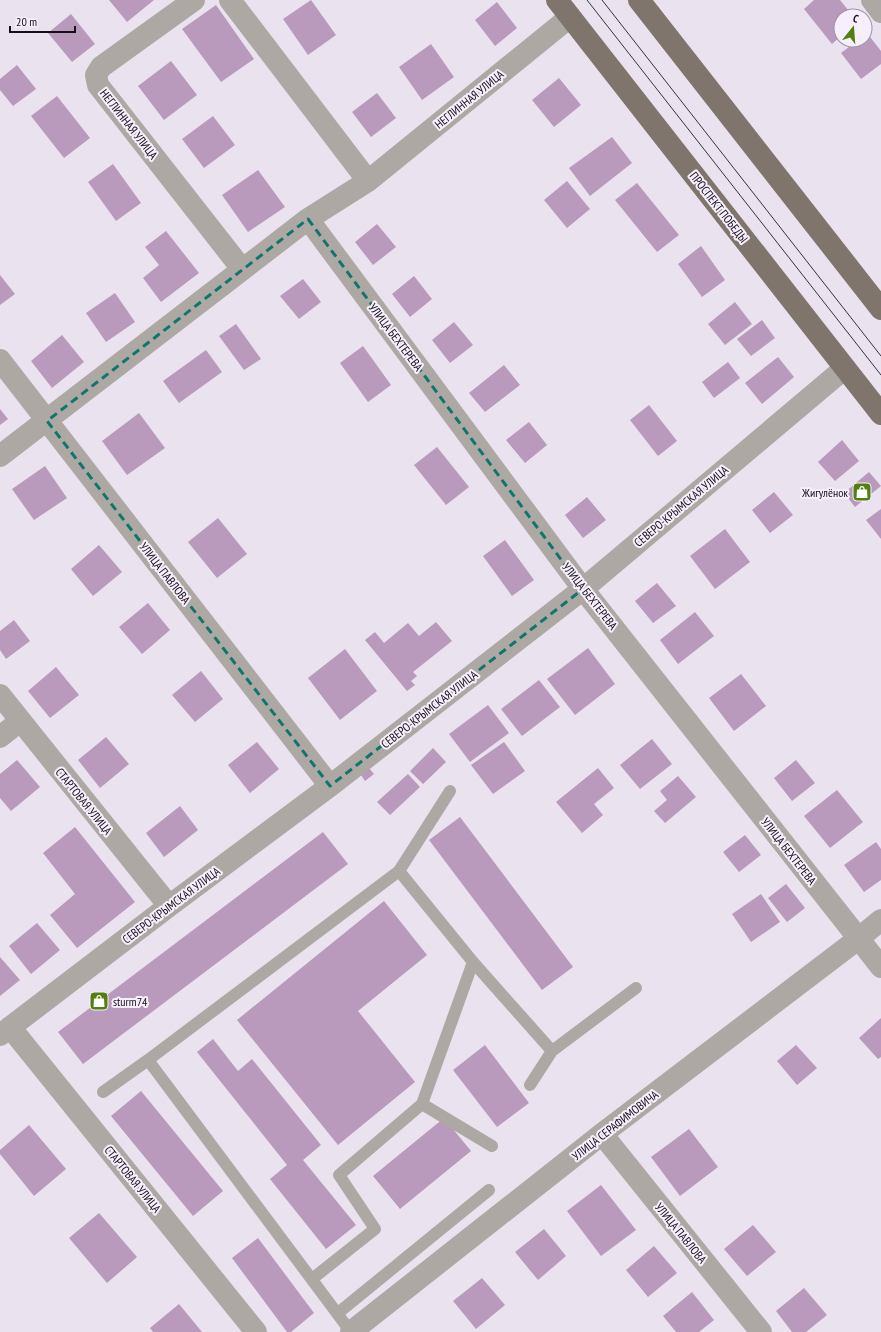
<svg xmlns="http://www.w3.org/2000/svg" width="881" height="1332" font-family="'PT Sans Narrow',sans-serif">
<rect width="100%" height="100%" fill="#eae2ef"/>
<path fill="#b99abc" d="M109,0H154L127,22Z
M311,0L336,35L308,55L283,19Z
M814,0H840L853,16H841V36L832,44L804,9Z
M497,2L517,28L495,46L475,20Z
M216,5L254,59L221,82L182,29Z
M71,14L95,44L72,62L48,33Z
M867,33L881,51V64L861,79L841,53L858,40H865V34Z
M431,44L454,77L422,100L399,67Z
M171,61L197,95L164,120L138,86Z
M17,65L36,89L13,106L0,90V79Z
M559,78L581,105L554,127L532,100Z
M377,93L396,118L371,137L352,112Z
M57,96L90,138L64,158L31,116Z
M213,116L235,145L204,168L182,139Z
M612,137L632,163L590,196L569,168Z
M113,164L141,203L116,221L88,182Z
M258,170L285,207L248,232L222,195Z
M567,181L590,209L567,228L544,200Z
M637,183L679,235L657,252L615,200Z
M377,224L396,247L373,265L355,242Z
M166,231L199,273L161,302L143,278L159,265L145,247Z
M701,246L725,280L702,297L678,264Z
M0,275L15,294L0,305Z
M414,276L432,299L410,317L392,294Z
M303,279L321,302L299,319L280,296Z
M115,293L135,322L106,342L86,313Z
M735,302L752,324L725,345L708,324Z
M762,320L775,338L751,356L737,339Z
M454,322L473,345L450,363L432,340Z
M236,324L261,359L244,370L219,336Z
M62,335L84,362L52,388L31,361Z
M363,346L391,385L368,402L340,363Z
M206,350L222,372L179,403L163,381Z
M778,357L794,377L762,404L745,383Z
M728,362L740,378L714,398L702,382Z
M504,365L520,385L485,412L469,393Z
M649,405L677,441L658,456L630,420Z
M0,409L8,419L0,425Z
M139,413L165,448L127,475L102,441Z
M529,422L547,445L525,463L506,440Z
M842,440L859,461L835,481L818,462Z
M437,447L469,487L446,505L414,465Z
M45,466L67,498L34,520L12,489Z
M869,472L881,486L855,507L844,493Z
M774,492L793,515L770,533L752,510Z
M587,497L606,520L583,538L565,515Z
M881,509V539L866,520Z
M218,518L247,554L217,578L188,542Z
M725,529L750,562L715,589L690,556Z
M505,540L534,580L512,596L483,556Z
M99,545L122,572L93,596L71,569Z
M657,583L676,606L653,623L635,601Z
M148,603L170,630L142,654L119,627Z
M695,612L714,636L678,664L660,640Z
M14,620L30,641L6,659L0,650V631Z
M436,622L452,641L413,672L417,676L411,681L415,685L407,691L365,640L375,632L384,643L408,623L419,636Z
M588,648L615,684L575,715L547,679Z
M345,649L377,691L340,720L308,678Z
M56,667L79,695L50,718L28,691Z
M201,671L223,699L195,722L172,695Z
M741,674L766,706L734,731L709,698Z
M539,680L560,707L522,736L501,709Z
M488,705L509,733L470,762L449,734Z
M106,737L129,764L100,788L78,760Z
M652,739L672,764L640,789L620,765Z
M257,742L279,769L250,793L228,765Z
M504,742L525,771L493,794L471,765Z
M433,748L446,762L423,784L410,771Z
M17,760L40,787L11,811L0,798V774Z
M796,760L815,783L792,801L774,778Z
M369,768L374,774L365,781L361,775Z
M598,768L614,788L594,804L603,815L582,833L556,802Z
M408,774L420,787L390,815L377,802Z
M678,776L696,797L665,823L654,811L667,800L660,791Z
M837,790L863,822L830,848L804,816Z
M180,806L198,830L164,857L146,833Z
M460,817L573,967L542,990L429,840Z
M75,827L135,902L77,948L50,915L75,894L43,853Z
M323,832L348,864L83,1064L58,1032Z
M745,835L761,855L739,872L723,852Z
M876,842L881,849V880L864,892L844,865Z
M786,884L805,908L787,922L768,898Z
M761,894L780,922L751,942L732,914Z
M384,901L427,955L358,1011L415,1082L338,1145L237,1020Z
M37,923L60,950L31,974L9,946Z
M0,957L20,980L0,996Z
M881,1018V1057L878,1059L859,1038Z
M213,1039L238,1071L252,1059L321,1145L303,1160L356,1225L326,1249L270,1179L287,1165L197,1052Z
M485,1045L529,1103L497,1127L453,1070Z
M796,1045L817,1068L797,1085L777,1061Z
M141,1091L223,1191L193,1216L111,1116Z
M444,1118L471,1151L400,1209L373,1176Z
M29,1125L66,1169L34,1196L0,1154V1150Z
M689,1129L718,1167L680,1196L651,1157Z
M601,1185L636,1230L601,1256L567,1211Z
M99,1213L137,1257L107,1283L69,1238Z
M753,1225L776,1252L747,1276L724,1249Z
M544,1229L566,1256L538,1280L515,1252Z
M258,1238L314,1313L291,1332H287L232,1258Z
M654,1246L677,1273L648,1297L626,1270Z
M482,1278L505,1305L476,1329L453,1301Z
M804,1288L827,1315L806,1332H792L776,1311Z
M692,1292L714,1320L699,1332H676L663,1316Z
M179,1304L202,1332H153L150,1328Z"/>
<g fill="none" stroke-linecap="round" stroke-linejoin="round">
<path stroke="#aea8a4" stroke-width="12" d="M473,962L552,1051L530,1085
M552,1051L636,988
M103,1092L148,1060
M422,1104L492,1146
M312,1279L375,1229L339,1175L422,1104L473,962L399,871
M338,1313L489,1190
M351,1332L148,1060L399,871L450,791"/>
<path stroke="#aea8a4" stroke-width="22" d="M194,0L101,67L96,75L98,85L242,269
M230,0L368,181
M872,0L881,12
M308,219L583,589L881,967
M0,360L330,786
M0,456L308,219L368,181L570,17
M0,695L169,906
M0,737L20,721
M10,1027L256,1332
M0,1035L169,906L330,786L583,589L845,368
M602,1134L761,1332
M351,1332L602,1134L858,939L881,920"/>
<path stroke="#7f756d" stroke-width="22" d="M557,0L881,414
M639,0L881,309"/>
<path stroke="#353237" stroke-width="1" d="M587,0L881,375
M602,0L881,356"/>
</g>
<path fill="none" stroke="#0f766e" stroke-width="3" stroke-dasharray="8 5" stroke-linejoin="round" d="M308,219L583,589L330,786L47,421Z"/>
<defs>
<symbol id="shop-square" viewBox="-11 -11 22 22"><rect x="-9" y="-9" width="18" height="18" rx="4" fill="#51800f" stroke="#f7effd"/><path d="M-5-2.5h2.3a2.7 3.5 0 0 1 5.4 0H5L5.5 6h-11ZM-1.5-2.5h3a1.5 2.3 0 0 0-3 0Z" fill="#fff"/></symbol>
</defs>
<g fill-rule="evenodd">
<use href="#shop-square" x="851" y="481" width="22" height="22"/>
<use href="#shop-square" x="88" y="990" width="22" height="22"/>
</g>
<g text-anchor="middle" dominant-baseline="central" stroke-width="4" stroke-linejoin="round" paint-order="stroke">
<g font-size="12" fill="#141115" stroke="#f7effd">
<text transform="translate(469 99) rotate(-39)">НЕГЛИННАЯ УЛИЦА</text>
<text transform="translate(129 124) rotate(52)">НЕГЛИННАЯ УЛИЦА</text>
<text transform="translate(719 207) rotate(52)">ПРОСПЕКТ ПОБЕДЫ</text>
<text transform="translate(396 337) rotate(53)">УЛИЦА БЕХТЕРЕВА</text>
<text transform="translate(681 506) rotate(-40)">СЕВЕРО-КРЫМСКАЯ УЛИЦА</text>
<text transform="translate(165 573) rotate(52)">УЛИЦА ПАВЛОВА</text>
<text transform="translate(590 596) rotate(52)">УЛИЦА БЕХТЕРЕВА</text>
<text transform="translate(429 709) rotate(-38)">СЕВЕРО-КРЫМСКАЯ УЛИЦА</text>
<text transform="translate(84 801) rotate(51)">СТАРТОВАЯ УЛИЦА</text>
<text transform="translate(789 851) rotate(52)">УЛИЦА БЕХТЕРЕВА</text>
<text transform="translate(171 905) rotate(-37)">СЕВЕРО-КРЫМСКАЯ УЛИЦА</text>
<text transform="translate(615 1125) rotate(-38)">УЛИЦА СЕРАФИМОВИЧА</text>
<text transform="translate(133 1179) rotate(51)">СТАРТОВАЯ УЛИЦА</text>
<text transform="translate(681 1233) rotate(51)">УЛИЦА ПАВЛОВА</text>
</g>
<g font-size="12" fill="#141115" stroke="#f7effd" text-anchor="end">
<text x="848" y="492">Жигулёнок</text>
<text x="113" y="1001" text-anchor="start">sturm74</text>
</g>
</g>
<g transform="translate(853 28) rotate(17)"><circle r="19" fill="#f7effd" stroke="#9c96a0"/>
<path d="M0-3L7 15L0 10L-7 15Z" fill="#51800f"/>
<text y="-6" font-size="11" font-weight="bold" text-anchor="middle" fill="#141115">С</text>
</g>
<path d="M10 26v6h65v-6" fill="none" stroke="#141115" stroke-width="2"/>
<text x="16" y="26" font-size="12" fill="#141115" stroke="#f7effd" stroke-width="3" paint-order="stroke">20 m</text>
</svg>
